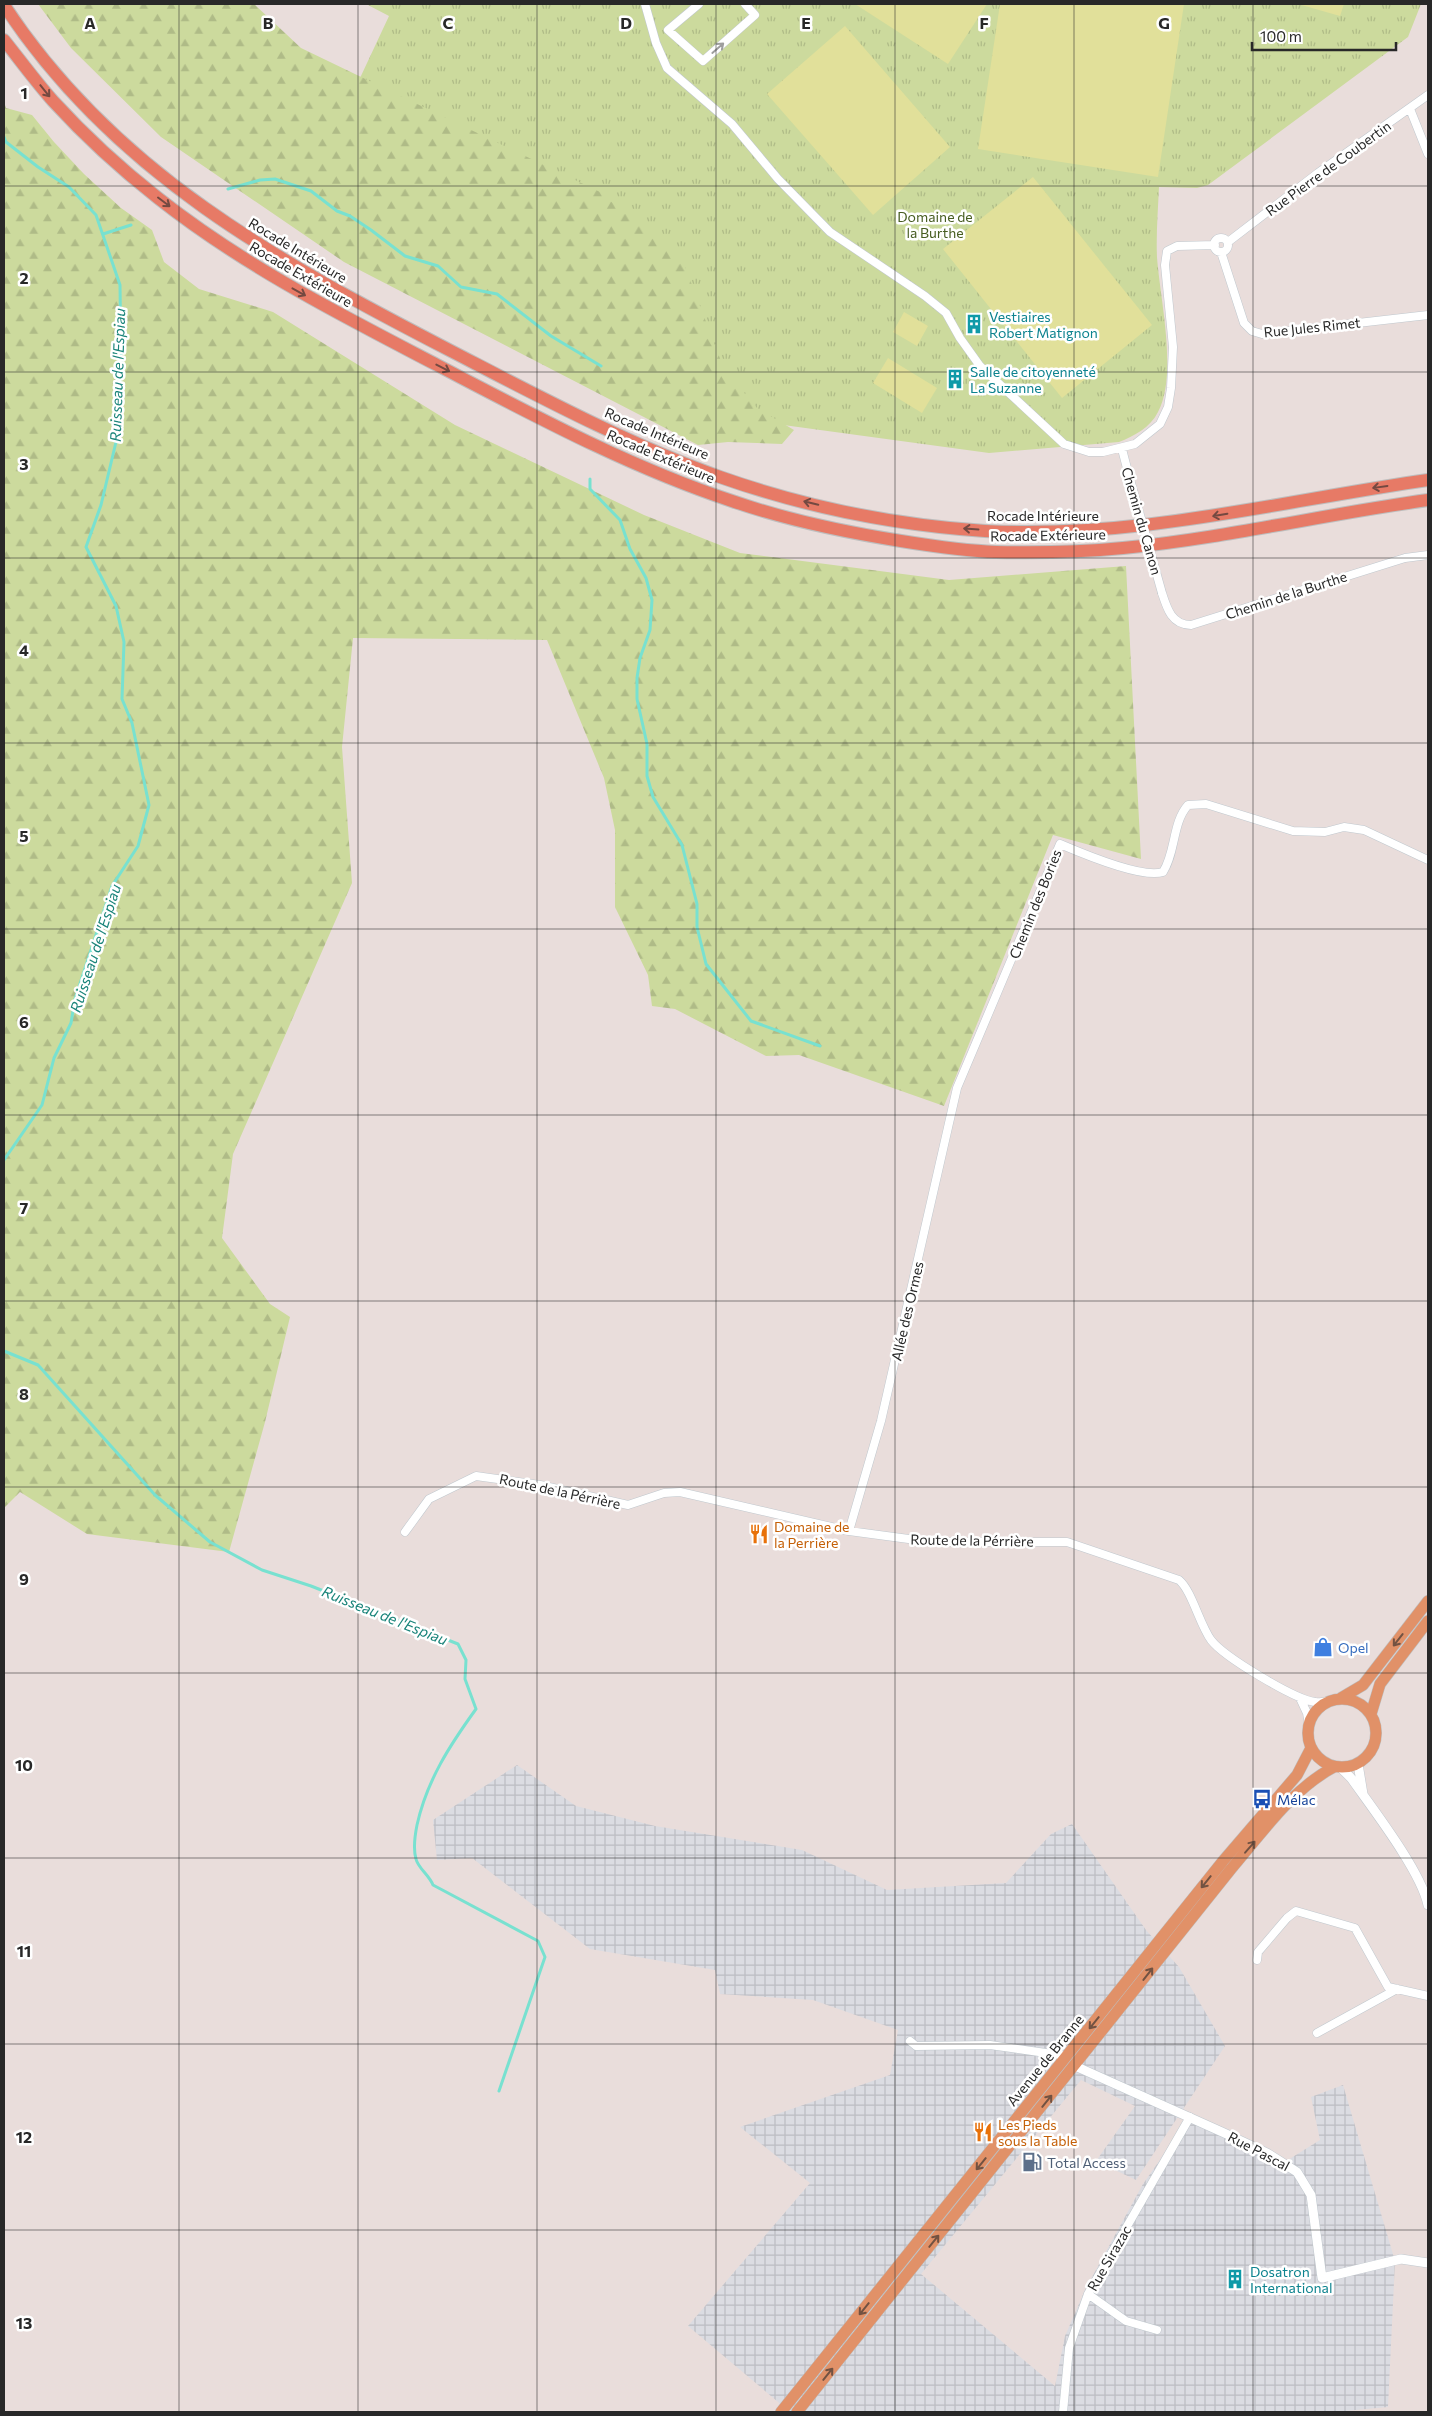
<svg xmlns="http://www.w3.org/2000/svg" width="1432" height="2416" font-family="Commissioner,sans-serif">
<defs>
<pattern id="industrial-grid" width="8" height="8" patternUnits="userSpaceOnUse" patternTransform="scale(1.25)"><rect width="8" height="8" fill="#dbdce2"/><path d="M0 4h8M4 0v8" fill="none" stroke="#bcbdc2"/></pattern>
<pattern id="grass-tufts" width="24" height="20" patternUnits="userSpaceOnUse" patternTransform="scale(1.25)"><rect width="24" height="20" fill="#ccda9d"/><path d="M3 7l-1-3M5 7V3M7 7l1-3M15 17l-1-3M17 17v-4M19 17l1-3" fill="none" stroke="#afbb87"/></pattern>
<pattern id="forest-firs" width="22" height="20" patternUnits="userSpaceOnUse" patternTransform="scale(1.25)"><rect width="22" height="20" fill="#ccda9d"/><path d="M5 1l3.5 6h-7zM16 11l3.5 6h-7z" fill="#afbb87"/></pattern>
</defs>
<rect width="100%" height="100%" fill="#e9dddb"/>
<path fill="url(#industrial-grid)" d="M517,1765L576,1806L655,1826L802,1850L887,1890L1006,1883L1051,1834L1072,1824L1146,1930L1179,1967L1225,2046L1136,2180L1096,2161L1135,2106L1081,2080L921,2274L1055,2386L1065,2336L1086,2288L1143,2184L1190,2117L1283,2163L1320,2140L1311,2097L1343,2085L1395,2261L1388,2407L1335,2412H790L688,2326L810,2183L740,2127L890,2075L898,2030L813,2000L720,1994L715,1970L590,1949L472,1858L437,1860L433,1820Z"/>
<path fill="url(#grass-tufts)" d="M366,4H1421L1408,37L1208,185L1197,188L1159,187C1158,210 1156,234 1157,257C1160,300 1178,374 1158,412C1150,428 1134,436 1119,442L989,453L776,424L324,155L389,16Z"/>
<path fill="url(#forest-firs)" d="M38,4H254L301,48L600,192L684,264L724,369L757,408L794,430L782,444L728,442L698,445L344,262L161,137L71,48Z
M4,102L6,108L32,115L54,142L84,174L121,208L152,230L164,262L199,289L273,312L455,425L644,515L740,553L949,580L1126,566L1141,859L1053,835L944,1106L799,1055L766,1056L675,1009L652,1006L648,975L615,907V830L604,778L547,640L353,638L342,747L352,883L233,1154L222,1238L270,1304L290,1317L265,1422L229,1552L87,1534L20,1492L4,1508Z"/>
<path fill="#e1e09a" d="M855,4H987L948,64Z
M1000,4H1184L1158,177L978,149Z
M1298,4H1344L1340,16Z
M845,26L950,147L873,215L767,94Z
M1033,177L1152,325L1062,398L943,249Z
M904,312L928,326L917,346L893,332Z
M888,358L937,388L922,413L873,383Z"/>
<g fill="none" stroke-linecap="round" stroke-linejoin="round">
<path stroke="#78e1d0" stroke-width="3" d="M4,137L6,142L38,167L69,187L96,215L120,285L121,361L116,442L101,505L86,547L116,606L124,642L122,699L132,723L149,805L138,846L112,886L75,999L71,1023L54,1058L42,1105L4,1160
M228,189L260,180L275,179L311,191L337,211L350,216L371,230L405,256L438,266L461,287L497,294L551,336L601,366
M103,234L131,225
M590,479V489L620,520L630,549L646,578L652,600L650,630L640,658L637,678V699L647,744V776L653,797L682,845L697,904V927L706,964L751,1021L820,1046
M4,1351L38,1365L155,1495L210,1542L262,1570L311,1586L458,1644L466,1660L465,1679L476,1709C450,1745 427,1780 417,1825C415,1835 413,1849 416,1859C418,1868 429,1875 433,1885L538,1941L545,1957L499,2091"/>
<defs>
<path id="minor" d="M645,4L656,43L667,68L732,124L778,179L830,232L925,296L946,313L960,338L980,366L1064,444L1089,452H1103L1135,444L1160,424L1168,407L1171,388L1173,347L1165,265L1167,251L1177,246L1215,245
M699,4L668,30L703,61L755,15L745,4
M1410,109L1428,154
M1214 245a7 7 0 1 1 14 0a7 7 0 1 1-14 0Z
M1228,242L1318,173L1428,95
M1221,252L1244,323L1252,331L1262,334L1428,315
M1122,449L1129,476
M1162,593C1167,609 1172,625 1191,625L1405,558L1428,555
M849,1531L881,1421L957,1088L1060,844C1081,853 1142,879 1163,872C1176,852 1172,823 1188,805L1206,804L1293,831L1325,832L1344,827L1364,830L1428,860
M405,1532L429,1499L476,1476L540,1485L628,1505L664,1493L680,1492L849,1531L931,1542H1067L1179,1580C1192,1591 1199,1623 1211,1640C1224,1657 1294,1699 1315,1702C1319,1703 1325,1701 1330,1701
M1300,1698L1307,1713L1309,1724
M1257,1960L1258,1952L1287,1918L1296,1911L1355,1928L1388,1987L1428,1996
M1317,2033L1397,1989
M910,2041L916,2046L990,2045L1067,2056
M1088,2294L1126,2321L1157,2330
M1063,2412L1069,2348L1088,2294L1190,2117"/>
<path id="tertiary" d="M1358,1764L1363,1794
M1341,1768L1351,1778C1372,1808 1421,1871 1428,1905
M1075,2066L1222,2132L1267,2153L1297,2172L1311,2195L1322,2278L1401,2259L1428,2263"/>
<path id="primary" d="M1341,1698L1363,1685L1428,1601
M1308 1733a34 34 0 1 1 68 0a34 34 0 1 1-68 0Z
M1371,1714L1380,1684L1428,1621
M781,2412L1223,1861L1297,1775L1311,1748
M797,2412L1231,1869C1262,1833 1292,1789 1334,1767"/>
<path id="trunk" d="M4,5C114,173 279,262 453,352C540,397 628,444 720,477C805,507 895,525 985,531C1136,539 1281,501 1428,480
M4,40C20,60 36,82 53,101C85,136 121,169 158,198C244,266 341,315 437,365C533,415 629,467 732,501C787,520 844,532 901,541C932,546 964,551 996,552C1038,553 1081,552 1123,548C1225,538 1326,514 1428,500"/>
</defs>
<use href="#minor" stroke="#c0c8ce" stroke-width="9"/>
<use href="#tertiary" stroke="#c0c8ce" stroke-width="10"/>
<use href="#primary" stroke="#bebebe" stroke-width="12"/>
<use href="#trunk" stroke="#bebebe" stroke-width="14"/>
<use href="#minor" stroke="#fff" stroke-width="8"/>
<use href="#tertiary" stroke="#fff" stroke-width="9"/>
<use href="#primary" stroke="#e19168" stroke-width="11"/>
<use href="#trunk" stroke="#e77a66" stroke-width="12"/>
<defs>
<path id="minor-bridge" d="M1129,476L1162,593"/>
</defs>
<use href="#minor-bridge" stroke="#c0c8ce" stroke-width="9" stroke-linecap="butt"/>
<use href="#minor-bridge" stroke="#fff" stroke-width="8"/>
</g>
<defs><path id="oneway-shaft" d="M-6 0H5M1.5-3L5.5 0L1.5 3" fill="none" stroke-width="1.6" stroke-linecap="round" stroke-linejoin="round" transform="scale(1.25)"/></defs>
<use stroke="#9e9e9e" href="#oneway-shaft" transform="translate(718 48) rotate(-41)"/>
<g stroke="#744941">
<use href="#oneway-shaft" transform="translate(45 91) rotate(51)"/>
<use href="#oneway-shaft" transform="translate(164 202) rotate(37)"/>
<use href="#oneway-shaft" transform="translate(299 292) rotate(29)"/>
<use href="#oneway-shaft" transform="translate(443 368) rotate(27)"/>
<use href="#oneway-shaft" transform="translate(1380 487) rotate(172)"/>
<use href="#oneway-shaft" transform="translate(811 503) rotate(-166)"/>
<use href="#oneway-shaft" transform="translate(1220 515) rotate(170)"/>
<use href="#oneway-shaft" transform="translate(971 529) rotate(-176)"/>
</g>
<g stroke="#725242">
<use href="#oneway-shaft" transform="translate(1398 1640) rotate(128)"/>
<use href="#oneway-shaft" transform="translate(1250 1847) rotate(-49)"/>
<use href="#oneway-shaft" transform="translate(1206 1882) rotate(129)"/>
<use href="#oneway-shaft" transform="translate(1148 1974) rotate(-52)"/>
<use href="#oneway-shaft" transform="translate(1094 2023) rotate(129)"/>
<use href="#oneway-shaft" transform="translate(1047 2101) rotate(-51)"/>
<use href="#oneway-shaft" transform="translate(981 2164) rotate(129)"/>
<use href="#oneway-shaft" transform="translate(934 2241) rotate(-51)"/>
<use href="#oneway-shaft" transform="translate(864 2309) rotate(129)"/>
<use href="#oneway-shaft" transform="translate(828 2374) rotate(-51)"/>
</g>
<path fill="none" stroke="#282828" stroke-width="1" stroke-opacity="0.55" d="M179,4V2412M358,4V2412M537,4V2412M716,4V2412M895,4V2412M1074,4V2412M1253,4V2412M4,186H1428M4,372H1428M4,558H1428M4,743H1428M4,929H1428M4,1115H1428M4,1301H1428M4,1487H1428M4,1673H1428M4,1858H1428M4,2044H1428M4,2230H1428"/>
<defs>
<symbol id="building-bare" viewBox="-9 -9 18 18"><path d="M-4-6H4V6H1V3H-1V6H-4ZM-2.5-4.3h1.7v1.8h-1.7ZM.8-4.3h1.7v1.8H.8ZM-2.5-1h1.7V.8h-1.7ZM.8-1h1.7V.8H.8Z" fill="#0f9aa8" stroke="#fff" stroke-width="2.5" paint-order="stroke"/></symbol>
<symbol id="restaurant-bare" viewBox="-9 -9 18 18"><path d="M-5-6h1v4h1v-4h1v4h1v-4h1v5L-1.5 .5V6h-2V.5L-5-1ZM5-6V6H3V1.5H1.5Q1.5-4 5-6Z" fill="#e8710a" stroke="#fff" stroke-width="2.5" paint-order="stroke"/></symbol>
<symbol id="shop-bare" viewBox="-9 -9 18 18"><path d="M-5-2.5h2.3a2.7 3.5 0 0 1 5.4 0H5L5.5 6h-11ZM-1.5-2.5h3a1.5 2.3 0 0 0-3 0Z" fill="#3f7fe0" stroke="#fff" stroke-width="2.5" paint-order="stroke"/></symbol>
<symbol id="bus-bare" viewBox="-9 -9 18 18"><path d="M-5-6H5V4H4V6H2V4H-2V6H-4V4H-5ZM-3.5-4V0h7V-4ZM-3.5 1.2v1.5H-2V1.2ZM2 1.2v1.5H3.5V1.2Z" fill="#1a4fb4" stroke="#fff" stroke-width="2.5" paint-order="stroke"/></symbol>
<symbol id="fuel-bare" viewBox="-9 -9 18 18"><path d="M-5.5-6h7V0h2V4h1.3V-2.5L3-4.5l.8-.8L6-3V5H2.5V1h-1V6h-7ZM-4.2-4.7v3.2H.2V-4.7Z" fill="#5c6f8a" stroke="#fff" stroke-width="2.5" paint-order="stroke"/></symbol>
</defs>
<g fill-rule="evenodd">
<use href="#building-bare" x="960" y="310" width="28" height="28"/>
<use href="#building-bare" x="941" y="365" width="28" height="28"/>
<use href="#restaurant-bare" x="745" y="1520" width="28" height="28"/>
<use href="#shop-bare" x="1309" y="1633" width="28" height="28"/>
<use href="#bus-bare" x="1248" y="1785" width="28" height="28"/>
<use href="#restaurant-bare" x="969" y="2118" width="28" height="28"/>
<use href="#fuel-bare" x="1018" y="2148" width="28" height="28"/>
<use href="#building-bare" x="1221" y="2265" width="28" height="28"/>
</g>
<g text-anchor="middle" dominant-baseline="central" stroke-width="5" stroke-linejoin="round" paint-order="stroke">
<g font-size="14" fill="#282828" stroke="#fff">
<text transform="translate(1328 168) rotate(-36)">Rue Pierre de Coubertin</text>
<text transform="translate(298 250) rotate(31)">Rocade Intérieure</text>
<text transform="translate(301 274) rotate(30)">Rocade Extérieure</text>
<text transform="translate(1312 327) rotate(-6)">Rue Jules Rimet</text>
<text transform="translate(657 433) rotate(23)">Rocade Intérieure</text>
<text transform="translate(661 456) rotate(23)">Rocade Extérieure</text>
<text x="1043" y="515">Rocade Intérieure</text>
<text transform="translate(1142 521) rotate(74)">Chemin du Canon</text>
<text transform="translate(1048 535) rotate(-1)">Rocade Extérieure</text>
<text transform="translate(1286 595) rotate(-18)">Chemin de la Burthe</text>
<text transform="translate(1035 904) rotate(-68)">Chemin des Bories</text>
<text transform="translate(907 1311) rotate(-77)">Allée des Ormes</text>
<text transform="translate(560 1491) rotate(12)">Route de la Pérrière</text>
<text transform="translate(972 1540) rotate(1)">Route de la Pérrière</text>
<text transform="translate(1045 2060) rotate(-51)">Avenue de Branne</text>
<text transform="translate(1259 2151) rotate(28)">Rue Pascal</text>
<text transform="translate(1109 2258) rotate(-60)">Rue Sirazac</text>
</g>
<g font-size="14" fill="#475d21" stroke="#fff">
<text x="935" y="216">Domaine de<tspan x="935" dy="16">la Burthe</tspan></text>
</g>
<g font-size="14" fill="#0d838f" stroke="#fff" text-anchor="start">
<text x="989" y="316">Vestiaires<tspan x="989" dy="16">Robert Matignon</tspan></text>
<text x="970" y="371">Salle de citoyenneté<tspan x="970" dy="16">La Suzanne</tspan></text>
<text x="1250" y="2271">Dosatron<tspan x="1250" dy="16">International</tspan></text>
</g>
<g font-size="14" fill="#c56008" stroke="#fff" text-anchor="start">
<text x="774" y="1526">Domaine de<tspan x="774" dy="16">la Perrière</tspan></text>
<text x="998" y="2124">Les Pieds<tspan x="998" dy="16">sous la Table</tspan></text>
</g>
<g font-size="14" fill="#366cbe" stroke="#fff" text-anchor="start">
<text x="1338" y="1647">Opel</text>
</g>
<g font-size="14" fill="#164399" stroke="#fff" text-anchor="start">
<text x="1277" y="1799">Mélac</text>
</g>
<g font-size="14" fill="#4e5e75" stroke="#fff" text-anchor="start">
<text x="1047" y="2162">Total Access</text>
</g>
<g font-size="15" font-style="italic" fill="#1a847a" stroke="#fff">
<text transform="translate(117 375) rotate(-88)">Ruisseau de l'Espiau</text>
<text transform="translate(95 948) rotate(-72)">Ruisseau de l'Espiau</text>
<text transform="translate(385 1615) rotate(22)">Ruisseau de l'Espiau</text>
</g>
</g>
<g font-size="16" text-anchor="middle" font-weight="bold" fill="#282828" stroke="#fff" stroke-width="5" stroke-linejoin="round" paint-order="stroke">
<text x="90" y="29">A</text>
<text x="268" y="29">B</text>
<text x="448" y="29">C</text>
<text x="626" y="29">D</text>
<text x="806" y="29">E</text>
<text x="984" y="29">F</text>
<text x="1164" y="29">G</text>
<text x="24" y="99">1</text>
<text x="24" y="284">2</text>
<text x="24" y="470">3</text>
<text x="24" y="656">4</text>
<text x="24" y="842">5</text>
<text x="24" y="1028">6</text>
<text x="24" y="1214">7</text>
<text x="24" y="1400">8</text>
<text x="24" y="1585">9</text>
<text x="24" y="1771">10</text>
<text x="24" y="1957">11</text>
<text x="24" y="2143">12</text>
<text x="24" y="2329">13</text>
</g>
<rect width="1432" height="2416" fill="none" stroke="#282828" stroke-width="10"/>
<path d="M1252 42v8h144v-8" fill="none" stroke="#282828" stroke-width="2.5"/>
<text x="1260" y="42" font-size="15" fill="#282828" stroke="#ffffff" stroke-width="4" paint-order="stroke">100 m</text>
</svg>
